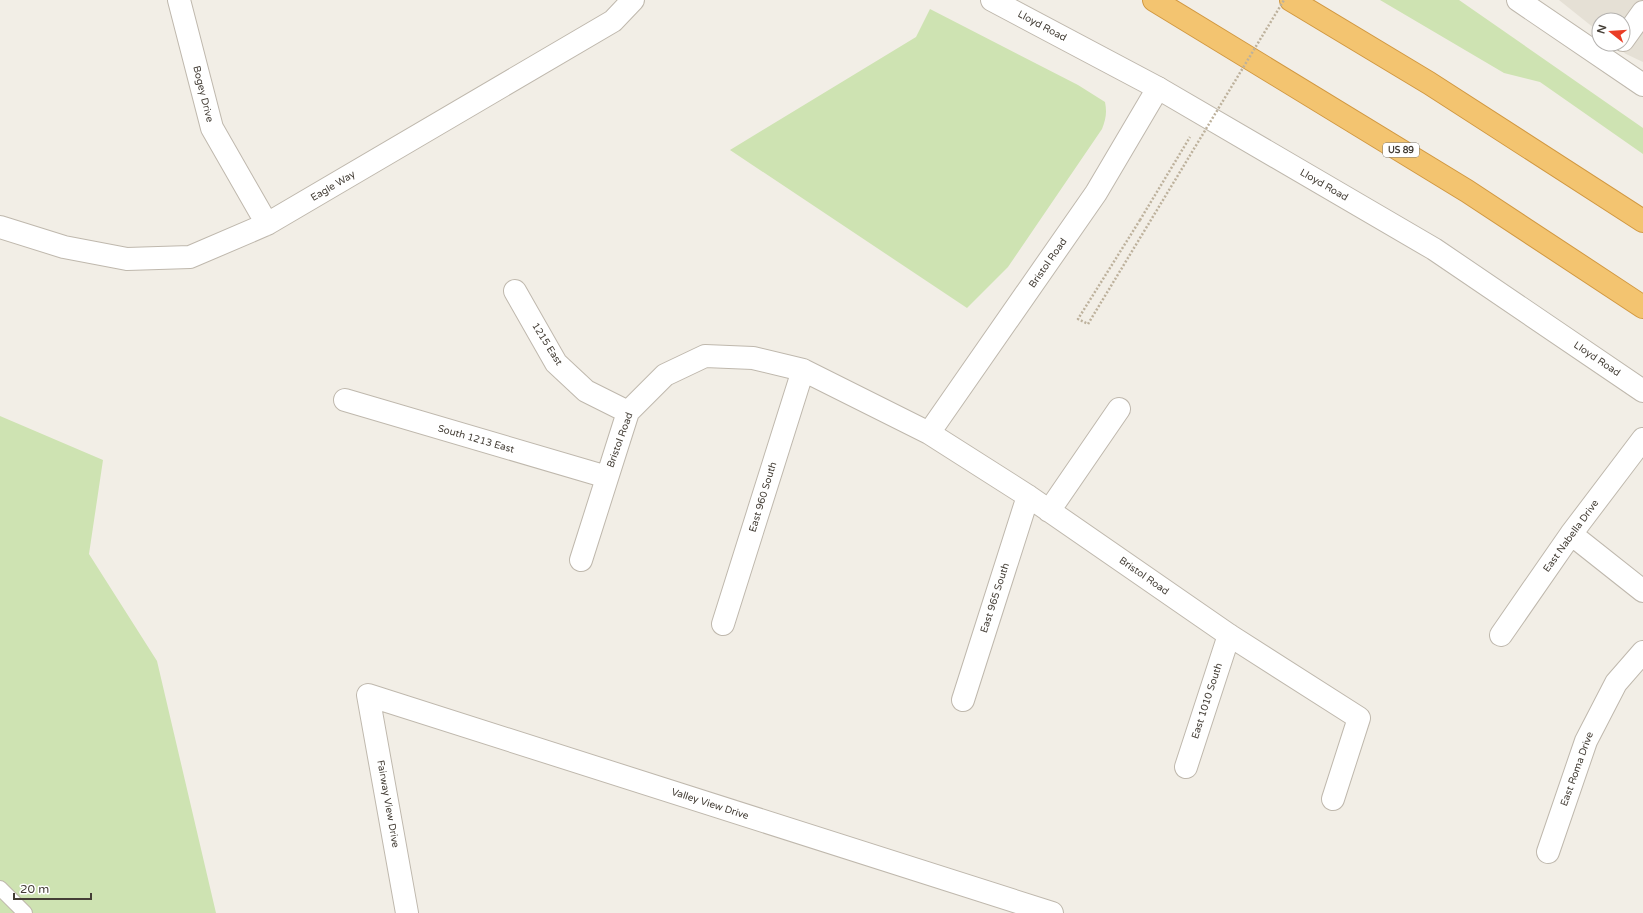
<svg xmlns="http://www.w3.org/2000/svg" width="1643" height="913" font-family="'Varela Round',sans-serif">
<rect width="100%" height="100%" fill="#f2eee6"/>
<path fill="#e5e0d5" d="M1559,0H1643V62L1626,54L1614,44H1623V20H1599V32Z"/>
<path fill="#cee3b2" d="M1380,0H1459L1643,128V154L1540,82L1504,73Z
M930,9L1078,85L1105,102C1107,112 1106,119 1102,129L1008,267L967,308L730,150L916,37Z
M0,416L103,460L89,554L157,661L216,913H0Z"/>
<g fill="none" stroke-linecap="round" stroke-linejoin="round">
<defs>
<path id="service" d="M0,888L25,913"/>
<path id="minor" d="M179,0L212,128L267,224
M1623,40L1643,12
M0,227L64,247L127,259L190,257L267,224L613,21L633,0
M515,291L556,363L586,391L628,412
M345,400L607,477
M929,433L1096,193L1158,88
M1049,511L1119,409
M1571,534L1643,591
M581,560L628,412L665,375L705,356L753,358L803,370L929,433L1028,496L1229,635L1359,718L1333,799
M723,624L803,370
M1501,635L1571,534L1643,439
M963,700L1028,496
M1186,767L1229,635
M1548,852L1586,741L1616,683L1643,652
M407,913L368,695L1052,913"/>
<path id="tertiary" d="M992,0L1158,88L1434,249L1643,391
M1518,0L1643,85"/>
<path id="motorway" d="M1154,0L1467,191L1643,307
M1291,0L1429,83L1643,221"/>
</defs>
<use href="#service" stroke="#bfb8ad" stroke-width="16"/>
<use href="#minor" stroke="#bfb8ad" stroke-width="24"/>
<use href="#tertiary" stroke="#bfb8ad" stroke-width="24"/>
<use href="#motorway" stroke="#d19841" stroke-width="24"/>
<path stroke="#bdb19c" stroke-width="2.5" stroke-dasharray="2 2" stroke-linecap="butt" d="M1140,220L1190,137"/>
<use href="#service" stroke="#fff" stroke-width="14"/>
<use href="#minor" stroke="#fff" stroke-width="22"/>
<use href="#tertiary" stroke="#fff" stroke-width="22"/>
<use href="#motorway" stroke="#f3c470" stroke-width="22"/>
<path stroke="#bdb19c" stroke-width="2.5" stroke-dasharray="2 2" stroke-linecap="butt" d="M1140,220L1078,319L1088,324L1284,0"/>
</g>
<g text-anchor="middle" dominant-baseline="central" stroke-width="3" stroke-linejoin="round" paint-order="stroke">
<rect fill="#fff" stroke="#7c7872" stroke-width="1" x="1383" y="143" width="36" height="14" rx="3"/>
<g font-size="9" font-weight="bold" fill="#443e36">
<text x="1401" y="150">US 89</text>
</g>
<g font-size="10" fill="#443e36" stroke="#fff">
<text transform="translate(1042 26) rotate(28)">Lloyd Road</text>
<text transform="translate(203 94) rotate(76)">Bogey Drive</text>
<text transform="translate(1324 185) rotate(30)">Lloyd Road</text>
<text transform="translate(333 186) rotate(-31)">Eagle Way</text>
<text transform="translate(1048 263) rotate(-55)">Bristol Road</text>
<text transform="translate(547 344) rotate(58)">1215 East</text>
<text transform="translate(1597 359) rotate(34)">Lloyd Road</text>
<text transform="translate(476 439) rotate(16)">South 1213 East</text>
<text transform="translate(620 440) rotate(-70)">Bristol Road</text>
<text transform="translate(763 497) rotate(-73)">East 960 South</text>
<text transform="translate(1571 536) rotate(-54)">East Nabella Drive</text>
<text transform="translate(1144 576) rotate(35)">Bristol Road</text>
<text transform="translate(995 598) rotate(-72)">East 965 South</text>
<text transform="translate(1207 701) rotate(-72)">East 1010 South</text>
<text transform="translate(1577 769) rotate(-70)">East Roma Drive</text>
<text transform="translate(388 804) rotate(80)">Fairway View Drive</text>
<text transform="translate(710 804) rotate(18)">Valley View Drive</text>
</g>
</g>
<g transform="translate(1611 32) rotate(287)"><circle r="19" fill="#ffffff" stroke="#b4b2af"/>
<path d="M0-3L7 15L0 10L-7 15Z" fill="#ea3d26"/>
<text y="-6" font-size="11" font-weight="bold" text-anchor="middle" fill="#443e36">N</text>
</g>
<path d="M14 893v6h77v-6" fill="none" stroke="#443e36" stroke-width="2"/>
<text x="20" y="893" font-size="12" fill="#443e36" stroke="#ffffff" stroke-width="3" paint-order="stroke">20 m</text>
</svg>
